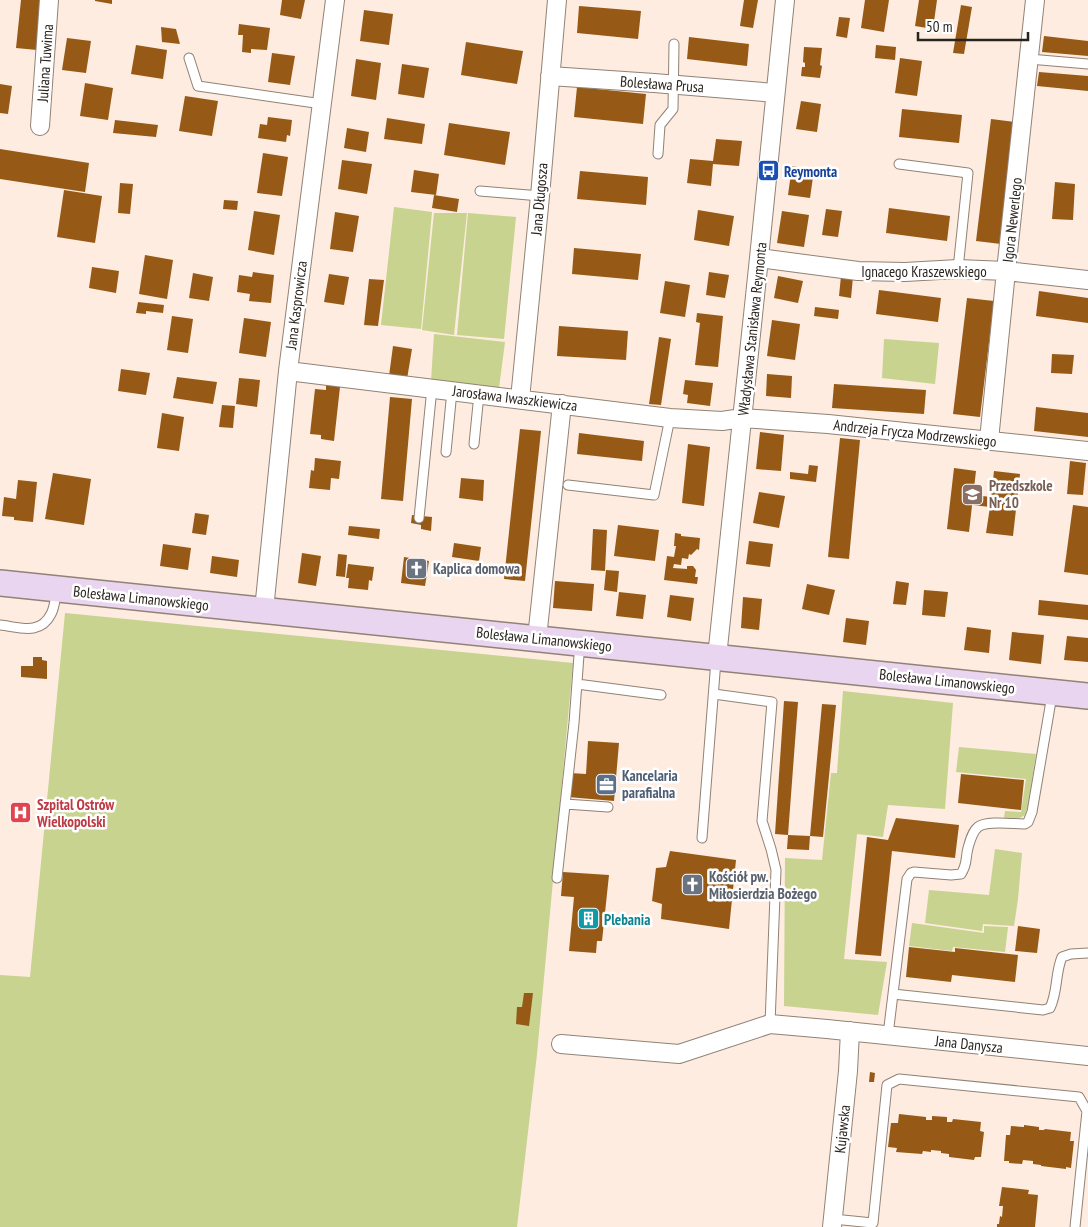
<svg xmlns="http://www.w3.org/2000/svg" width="1088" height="1227" font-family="'PT Sans Narrow',sans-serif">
<rect width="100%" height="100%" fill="#fdecdf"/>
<path fill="#c7d38f" d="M394,207L432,212L421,329L381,325Z
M434,213H467L454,335L422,330Z
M468,213L516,217L504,339L457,335Z
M434,334L505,342L499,388L431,381Z
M884,339L939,343L935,384L882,378Z
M65,613L573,663L537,1054L517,1227H0V975L30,977Z
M843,691L953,703L945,809L888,805L883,837L857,834L844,959L887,962L878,1015L784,1006L785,858L822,860L831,773H837Z
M959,747L1036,754L1028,806L1025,815L1020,818H1004L1005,811L1021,812L1026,779L956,772Z
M995,849L1022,853L1018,899L1014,926L983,924L982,931L925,923L929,890L989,895Z
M912,923L984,933V926L1008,927L1005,952L953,947L952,951L909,946Z"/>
<path fill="#975916" d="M21,0H42L37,50L16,48Z
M95,0H112V4L95,1Z
M282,0H305L301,19L280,15Z
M744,0H758L753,28L740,26Z
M865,0H889L884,32L861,28Z
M919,0H937L933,29L915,26Z
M961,5L972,7L964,54L953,53Z
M579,6L641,11L638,39L577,33Z
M364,10L393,14L389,45L360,41Z
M839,17L850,18L847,38L836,36Z
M239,24L270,28L267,50L251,49V53L242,52L243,35H238Z
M161,27L176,29L180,44L162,42Z
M1044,36L1088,41V56L1042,52Z
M689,37L749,44L747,66L687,59Z
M67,38L91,41L86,73L62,70Z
M466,42L523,51L517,84L461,75Z
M136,45L167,50L163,79L131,74Z
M876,45L896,47L895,60L875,58Z
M804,47L822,48L820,65L822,66L820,78L801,76L802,67H805V63L803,62Z
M272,53L295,56L290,85L268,82Z
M900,58L922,61L917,96L895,93Z
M356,59L381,63L376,100L351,96Z
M402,64L429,68L424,98L398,94Z
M1039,72L1088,76V91L1037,86Z
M85,83L113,88L108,120L80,116Z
M0,84L12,86L8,114L0,113Z
M577,87L646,94L643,124L574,117Z
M185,96L218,101L212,136L179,131Z
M801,101L821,104L817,132L796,129Z
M902,109L962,115L959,143L899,137Z
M268,117L292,120L290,136L287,135L286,142L258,138L260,124L267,125Z
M387,118L425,124L422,144L384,139Z
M991,119L1015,122L1001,244L976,241Z
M115,120L158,125L156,137L113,133Z
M449,123L510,132L505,165L444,155Z
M347,128L369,132L366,152L344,148Z
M716,139L742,141L739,166L713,164L711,186L687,183L690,159L713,161Z
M0,149L89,163L85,192L0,179Z
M263,153L288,157L282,196L257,193Z
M342,160L372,164L367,194L338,189Z
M792,166L814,170L810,198L788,195Z
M414,170L439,174L436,195L411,192Z
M580,171L648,177L646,205L577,199Z
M1055,182L1075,184L1073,220L1052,219Z
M120,183L133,184L130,214L118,213Z
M64,190L102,196L95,243L57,237Z
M434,195L459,199L457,212L432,208Z
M224,200L238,201L237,210L223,209Z
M889,208L950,216L947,241L886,233Z
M826,209L842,211L838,237L822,235Z
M698,210L734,216L729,246L694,240Z
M254,211L280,215L274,255L248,250Z
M782,211L809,215L804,247L777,243Z
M335,212L359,216L353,252L330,249Z
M574,248L641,254L638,280L572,274Z
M145,255L173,260L167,299L139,294Z
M92,267L119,271L116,293L89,288Z
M253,272L274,275L271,303L249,301L250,294L237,292L239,275L252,277Z
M709,272L729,275L725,298L706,295Z
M193,273L213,277L209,301L189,298Z
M329,274L349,277L344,305L324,302Z
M778,276L803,281L798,303L774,298Z
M841,276L853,277L851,298L839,296Z
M369,279L384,280L378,326L364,325Z
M665,281L690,285L685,317L660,313Z
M879,290L941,298L938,322L876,314Z
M1039,291L1088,298V323L1036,316Z
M967,298L994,301L980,417L953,414Z
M138,302L164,305L163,313L146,311V314L136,313Z
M815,307L839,310L838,319L814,316Z
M697,313L723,316L718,367L695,365L700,323L696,322Z
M172,316L193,319L188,353L167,350Z
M244,318L271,322L266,357L239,353Z
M772,320L800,324L795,360L767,356Z
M559,326L628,331L626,360L557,356Z
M659,337L671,339L661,405L649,404Z
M393,346L412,349L407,379L389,376Z
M1052,354L1074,355L1072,374L1051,373Z
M121,369L150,373L146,395L118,391Z
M767,374L792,376L791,398L766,396Z
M177,377L217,382L213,404L173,398Z
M239,378L260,380L257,407L236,404Z
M685,380L713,383L710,406L687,403L688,395L683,394Z
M834,384L926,390L924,414L832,408Z
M326,385L340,387L334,441L321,439V435L310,434L315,389L326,390Z
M390,397L412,399L403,501L381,499Z
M222,405L235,406L233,428L219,427Z
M1036,407L1088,413V437L1034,431Z
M162,413L184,417L179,451L157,448Z
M520,429L541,431L525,581L504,579Z
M760,432L784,435L781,471L756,469Z
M579,433L644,441L642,461L577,454Z
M840,438L860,440L849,559L828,557Z
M688,444L710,447L704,506L682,503Z
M315,458L341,461L339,479L331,478L330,490L309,488L311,470L314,471Z
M1070,461L1086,463L1083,495L1067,494Z
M809,465L818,466L816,482L790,479V472L808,474Z
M954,468L976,471L969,532L947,529Z
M994,471L1020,474L1013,536L986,533L990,507L973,505L974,495L991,497Z
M53,473L91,479L84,525L45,519Z
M461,478L484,480L483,501L459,498Z
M18,480L37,482L33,522L14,520V517L2,516L4,497L16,499Z
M759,492L785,496L779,528L753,523Z
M1073,505L1088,507V575L1064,572Z
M195,513L209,515L206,535L192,533Z
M412,515L432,517L431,531L421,529V525L411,523Z
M618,525L659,530L655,561L614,556Z
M349,526L380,529L379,539L348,535Z
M593,529L607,530L605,571L591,570Z
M675,533L681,534V536L700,538L699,550L697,549L691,555L689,554L688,559L682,558L681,565L674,564L673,568L687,569V566H693L696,570L695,577H698L697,584L664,580L667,556L674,557L676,546H674Z
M749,541L773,544L770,567L746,564Z
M454,543L481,547L479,561L452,557Z
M163,544L191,548L188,570L160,566Z
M302,553L321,556L316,586L298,583Z
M338,554L347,555L345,577L336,576Z
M212,556L239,560L237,577L210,573Z
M404,557L429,561L425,586L401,583Z
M348,564L374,567L372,581L369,580L368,590L348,588L349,578H346Z
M606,570L619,571L617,592L604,590Z
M555,581L594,584L592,611L553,608Z
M896,581L909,583L906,605L893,604Z
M807,584L835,590L829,615L802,609Z
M924,590L948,592L945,617L922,615Z
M619,592L646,595L643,619L616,616Z
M670,595L694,598L691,621L667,617Z
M743,597L762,599L759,630L741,628Z
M1039,600L1088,605V620L1038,615Z
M846,618L869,621L866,645L843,642Z
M967,627L991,630L989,653L964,650Z
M1012,632L1044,635L1041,664L1009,660Z
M1067,636L1088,638V662L1064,660Z
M33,657H42V660L47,661V679L21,677V666H33Z
M784,701L798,702L788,835L810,836L809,850L787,849L788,835L775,834Z
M822,704L836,705L823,837L810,836Z
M588,741L619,743L614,801L568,797L570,773L586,774Z
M961,774L1024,780L1021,810L958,803Z
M896,818L959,825L955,858L892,851L881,956L855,954L867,837L888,840Z
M670,851L736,860L729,929L661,919L662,904L652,901L656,868L666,867Z
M563,872L609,875L602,941H597L596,953L569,951L574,897L561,896Z
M1018,926L1040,929L1037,953L1015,951Z
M909,947L955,952V948L1018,955L1015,982L952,975L951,982L906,977Z
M524,993H533L529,1026L516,1024L517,1007H522Z
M870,1072L875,1073L874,1082H869Z
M899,1114L926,1117V1120H932V1116L947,1117V1122H952L953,1119L981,1122L980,1131L984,1132L981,1157H975L974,1160L949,1157V1154L941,1153V1151L931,1150V1152L923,1151L922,1154L896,1152L897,1148L888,1147L891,1123H898Z
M1024,1125L1039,1127V1130H1044L1045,1129L1071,1132L1070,1141H1074L1071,1168L1066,1167V1169L1041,1166V1165L1033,1164V1161L1023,1160L1022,1164L1009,1163V1161H1004L1006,1135H1010L1011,1126L1024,1127Z
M1002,1187L1029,1190L1028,1194L1038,1195L1035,1227H997V1224H999L1000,1216L1002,1217L1003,1206H999Z"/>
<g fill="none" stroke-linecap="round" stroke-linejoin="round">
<defs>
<path id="lane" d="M189,58L198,86L322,104
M1029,59L1088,64
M658,154L660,125L673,109L674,44
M899,164L968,173L958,269
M480,191L540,196
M474,444L479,394
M446,452L452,391
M568,485L654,495L670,418
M419,518L432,388
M0,625C19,627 40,636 51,614C55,607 55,597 57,590
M577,684L661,695
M714,694L772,702L762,821L771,849L776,870L770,1024
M565,804L608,807
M702,838L716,660
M557,878L574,723L579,655L584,646
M893,994L1043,1010L1050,1008C1058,992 1055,973 1062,957L1071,954L1088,953
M888,1035L907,879L911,873L914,872L951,875L961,874C968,863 965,859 968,848C970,841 972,832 978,827C986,820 1014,824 1025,824L1028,822L1032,812L1052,695
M833,1219L873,1223L887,1085L899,1079L1079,1097L1087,1111L1075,1227"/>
<path id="street" d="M550,76L654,83L775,93
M40,126L49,0
M759,258L858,271L905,272L958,269L1006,271L1088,280
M288,371L670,418L722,421L742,418L828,424L1088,451
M520,399L540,196L557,0
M989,440L1006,271L1035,0
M264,610L288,371L335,0
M537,638L562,404
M717,657L759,258L785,0
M561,1044L679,1054L770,1024L827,1029L1088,1056
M832,1227L848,1071L850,1031"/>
<path id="secondary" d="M0,583L1088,696"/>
</defs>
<use href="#lane" stroke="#918276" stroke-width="11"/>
<use href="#street" stroke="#918276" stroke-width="20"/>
<use href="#secondary" stroke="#918276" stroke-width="28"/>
<use href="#lane" stroke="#fff" stroke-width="9"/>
<use href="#street" stroke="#fff" stroke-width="18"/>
<use href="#secondary" stroke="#ead5f1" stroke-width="25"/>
</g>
<defs>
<symbol id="bus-square" viewBox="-11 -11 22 22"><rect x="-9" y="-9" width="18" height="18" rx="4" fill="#1a4fb4" stroke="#fff"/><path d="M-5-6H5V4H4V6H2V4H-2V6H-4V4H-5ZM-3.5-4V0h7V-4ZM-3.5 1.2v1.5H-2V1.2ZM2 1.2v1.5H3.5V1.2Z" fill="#fff"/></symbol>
<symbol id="school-square" viewBox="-11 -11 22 22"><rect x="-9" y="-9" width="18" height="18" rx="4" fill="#8d6e63" stroke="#fff"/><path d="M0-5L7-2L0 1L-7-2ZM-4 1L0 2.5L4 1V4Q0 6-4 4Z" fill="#fff"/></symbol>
<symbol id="church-square" viewBox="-11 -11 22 22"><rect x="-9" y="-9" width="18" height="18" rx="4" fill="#6b7280" stroke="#fff"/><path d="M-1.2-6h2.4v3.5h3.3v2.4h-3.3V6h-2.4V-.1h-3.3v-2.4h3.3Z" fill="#fff"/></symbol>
<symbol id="office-square" viewBox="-11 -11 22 22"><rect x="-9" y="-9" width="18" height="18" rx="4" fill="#5c6f8a" stroke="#fff"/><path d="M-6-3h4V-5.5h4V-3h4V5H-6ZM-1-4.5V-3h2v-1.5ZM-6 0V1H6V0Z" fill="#fff"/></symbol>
<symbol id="hospital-square" viewBox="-11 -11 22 22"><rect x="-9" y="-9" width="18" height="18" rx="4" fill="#e0444e" stroke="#fff"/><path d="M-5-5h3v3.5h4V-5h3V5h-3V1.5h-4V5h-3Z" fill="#fff"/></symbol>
<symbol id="building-square" viewBox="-11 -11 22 22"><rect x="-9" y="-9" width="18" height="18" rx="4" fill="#0f9aa8" stroke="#fff"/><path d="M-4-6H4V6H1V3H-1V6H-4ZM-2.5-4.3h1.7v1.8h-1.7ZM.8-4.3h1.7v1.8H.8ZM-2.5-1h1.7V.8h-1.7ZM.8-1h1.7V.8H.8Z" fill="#fff"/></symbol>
</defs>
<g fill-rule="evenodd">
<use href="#bus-square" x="756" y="158" width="25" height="25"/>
<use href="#school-square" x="960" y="482" width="25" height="25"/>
<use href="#church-square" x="404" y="556" width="25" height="25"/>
<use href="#office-square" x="594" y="772" width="25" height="25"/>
<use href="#hospital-square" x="8" y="800" width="25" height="25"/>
<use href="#church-square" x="680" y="872" width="25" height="25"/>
<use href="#building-square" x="576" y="906" width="25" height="25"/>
</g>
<g text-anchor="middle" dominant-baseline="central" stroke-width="5" stroke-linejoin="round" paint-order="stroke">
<g font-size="15" fill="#2a241f" stroke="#fff">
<text transform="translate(45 63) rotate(-86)">Juliana Tuwima</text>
<text transform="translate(662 84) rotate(4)">Bolesława Prusa</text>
<text transform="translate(539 199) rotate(-85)">Jana Długosza</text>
<text transform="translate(1012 220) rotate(-84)">Igora Newerlego</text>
<text x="924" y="271">Ignacego Kraszewskiego</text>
<text transform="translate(296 305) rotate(-83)">Jana Kasprowicza</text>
<text transform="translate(752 329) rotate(-84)">Władysława Stanisława Reymonta</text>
<text transform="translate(515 398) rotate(7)">Jarosława Iwaszkiewicza</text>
<text transform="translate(915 433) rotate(6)">Andrzeja Frycza Modrzewskiego</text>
<text transform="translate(141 598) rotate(6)">Bolesława Limanowskiego</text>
<text transform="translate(544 639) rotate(6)">Bolesława Limanowskiego</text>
<text transform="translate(947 681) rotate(6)">Bolesława Limanowskiego</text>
<text transform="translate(969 1044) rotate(6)">Jana Danysza</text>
<text transform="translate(842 1129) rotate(-84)">Kujawska</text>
</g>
<g font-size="15" font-weight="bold" fill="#164399" stroke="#fff" text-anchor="start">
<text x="784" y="171">Reymonta</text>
</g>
<g font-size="15" font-weight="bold" fill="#785e54" stroke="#fff" text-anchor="start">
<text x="989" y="485">Przedszkole<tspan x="989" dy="17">Nr 10</tspan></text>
</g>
<g font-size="15" font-weight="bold" fill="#5b616d" stroke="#fff" text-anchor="start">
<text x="433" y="568">Kaplica domowa</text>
<text x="709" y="876">Kościół pw.<tspan x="709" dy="17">Miłosierdzia Bożego</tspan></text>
</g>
<g font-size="15" font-weight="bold" fill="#4e5e75" stroke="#fff" text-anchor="start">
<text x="622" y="775">Kancelaria<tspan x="622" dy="17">parafialna</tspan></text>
</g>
<g font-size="15" font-weight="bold" fill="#be3a42" stroke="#fff" text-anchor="start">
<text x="37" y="804">Szpital Ostrów<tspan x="37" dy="17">Wielkopolski</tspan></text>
</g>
<g font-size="15" font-weight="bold" fill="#0d838f" stroke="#fff" text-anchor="start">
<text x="604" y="919">Plebania</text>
</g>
</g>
<path d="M918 32v8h110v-8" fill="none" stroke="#2a241f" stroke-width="2.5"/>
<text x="926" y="32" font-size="15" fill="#2a241f" stroke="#ffffff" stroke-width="4" paint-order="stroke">50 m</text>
</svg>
